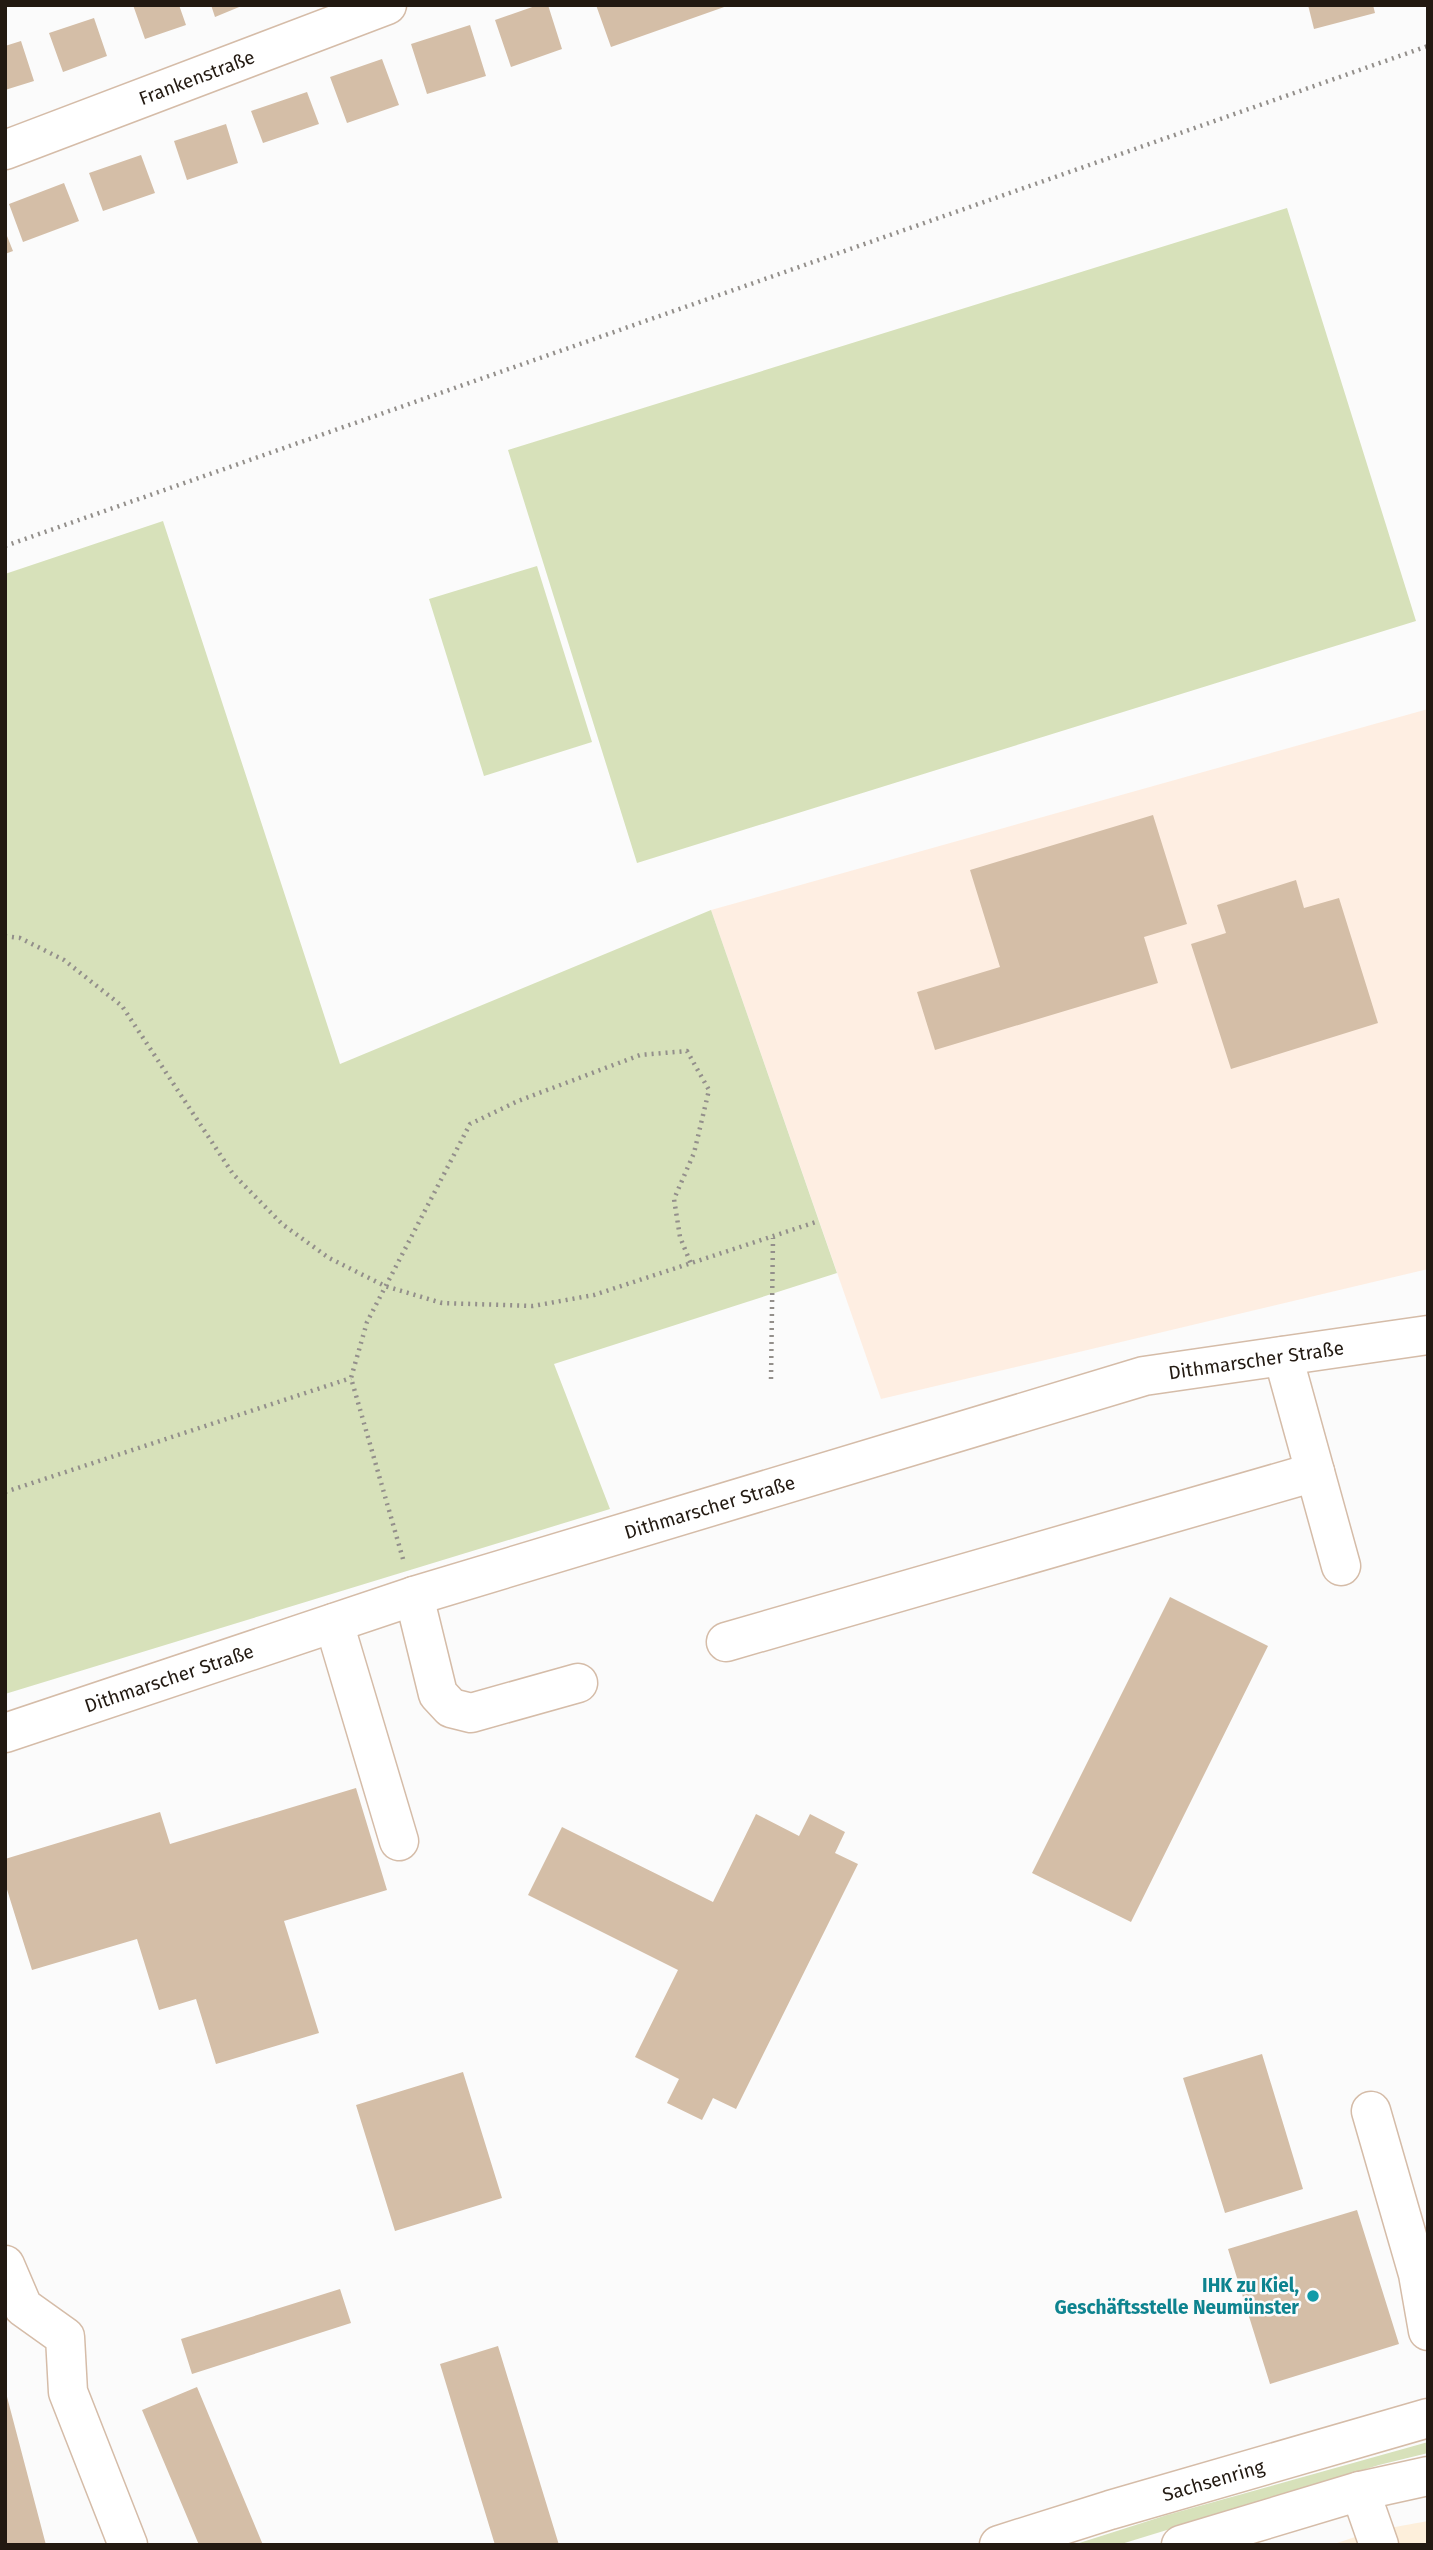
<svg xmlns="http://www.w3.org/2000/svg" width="1433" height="2550" font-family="'Fira Sans',sans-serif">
<rect width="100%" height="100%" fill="#fbfbfb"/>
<path fill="#feeee2" d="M1428,709V1269L881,1399L711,910Z"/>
<path fill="#fdefdb" d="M1428,2521V2545H1331L1373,2531Z"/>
<path fill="#d7e1ba" d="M1287,208L1416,621L637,863L508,450Z
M163,521L340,1064L711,910L837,1273L554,1364L610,1509L5,1694V574Z
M537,566L592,742L484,776L429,599Z
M1428,2442V2453L1379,2465L1118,2545H1073L1167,2515Z"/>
<path fill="#d4bea7" d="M133,5H179L186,25L145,39Z
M211,5H244L215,17Z
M538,5H548L562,49L511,67L495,20Z
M596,5H727V6L611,47Z
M1308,5H1373L1375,13L1314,29Z
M94,18L107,56L63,72L49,33Z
M470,25L486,76L427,94L411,44Z
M21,41L34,81L5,90V46Z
M382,59L399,105L347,123L330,77Z
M307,92L319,124L263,143L251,111Z
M226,124L238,163L187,180L174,141Z
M141,155L155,193L103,211L89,173Z
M64,183L79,221L23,242L9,204Z
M5,231L13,251L5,254Z
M1153,815L1187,924L1144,937L1158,983L935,1050L917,992L1000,967L970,870Z
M1296,880L1304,908L1339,898L1378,1023L1231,1069L1191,944L1226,933L1217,905Z
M1170,1597L1268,1646L1131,1922L1032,1873Z
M356,1788L387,1890L284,1921L319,2033L216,2064L196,1999L159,2010L137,1939L32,1970L5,1883V1859L160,1812L170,1844Z
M756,1814L799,1836L810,1814L845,1832L835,1853L858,1864L736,2109L713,2098L702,2120L667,2103L679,2079L635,2057L678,1970L528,1895L562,1827L713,1902Z
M1262,2054L1303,2189L1225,2213L1183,2078Z
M463,2072L502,2198L395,2231L356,2105Z
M1357,2210L1399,2344L1270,2384L1228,2249Z
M340,2289L351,2323L192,2374L181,2339Z
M498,2346L559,2545H495L440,2364Z
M197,2387L263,2545H199L142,2410Z
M5,2393H6L46,2545H5Z"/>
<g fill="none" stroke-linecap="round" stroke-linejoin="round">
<defs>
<g id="minor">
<path id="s1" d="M5,150L387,5"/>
<path d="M1283,1356L1341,1566"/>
<path d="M414,1596L438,1694L451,1708L471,1713L578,1683"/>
<path d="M334,1623L399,1841"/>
<path d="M726,1642L1315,1472"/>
<path id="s2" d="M5,1733L414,1596L1144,1376L1428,1335"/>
<path d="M1371,2111L1418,2274L1428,2331"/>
<path d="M5,2265L23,2307L65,2337L68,2392L128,2545"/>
<path d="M1360,2491L1379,2545"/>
</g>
<g id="major">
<path id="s3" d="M999,2545L1110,2510L1428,2418"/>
<path d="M1181,2545L1360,2491L1428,2476"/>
</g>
</defs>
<use href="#minor" stroke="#d5bca8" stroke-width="41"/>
<use href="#major" stroke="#d5bca8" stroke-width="41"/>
<path stroke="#938f8b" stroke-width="4.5" stroke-dasharray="2 5" stroke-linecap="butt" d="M5,546L1428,46
M5,936L20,938L64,960L122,1006L233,1174L282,1224L329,1258L385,1286L442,1303L533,1306L594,1295L819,1221
M771,1379L773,1238
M5,1492L351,1378
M403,1559L351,1378L367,1322L470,1124L518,1101L640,1055L687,1051L709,1090L694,1153L674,1199L680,1237L691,1264"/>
<use href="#minor" stroke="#fff" stroke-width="38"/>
<use href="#major" stroke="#fff" stroke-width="38"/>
</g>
<circle fill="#0f9aa8" stroke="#fbfbfb" stroke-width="2.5" cx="1313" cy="2296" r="7"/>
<g text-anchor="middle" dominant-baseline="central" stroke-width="5" stroke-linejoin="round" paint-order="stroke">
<g font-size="19" fill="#221911" stroke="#fbfbfb">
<text stroke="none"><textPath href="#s1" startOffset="205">Frankenstraße</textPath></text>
<text stroke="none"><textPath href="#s2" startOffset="1307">Dithmarscher Straße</textPath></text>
<text stroke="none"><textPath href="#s2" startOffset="740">Dithmarscher Straße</textPath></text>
<text stroke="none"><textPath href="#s2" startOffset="173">Dithmarscher Straße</textPath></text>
<text stroke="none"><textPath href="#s3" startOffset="224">Sachsenring</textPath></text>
</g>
<g font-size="19" font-weight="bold" fill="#0d838f" stroke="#fbfbfb" text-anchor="end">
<text x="1299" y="2285">IHK zu Kiel,<tspan x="1299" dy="22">Geschäftsstelle Neumünster</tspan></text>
</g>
</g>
<rect width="1433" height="2550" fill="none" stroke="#221911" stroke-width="14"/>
</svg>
